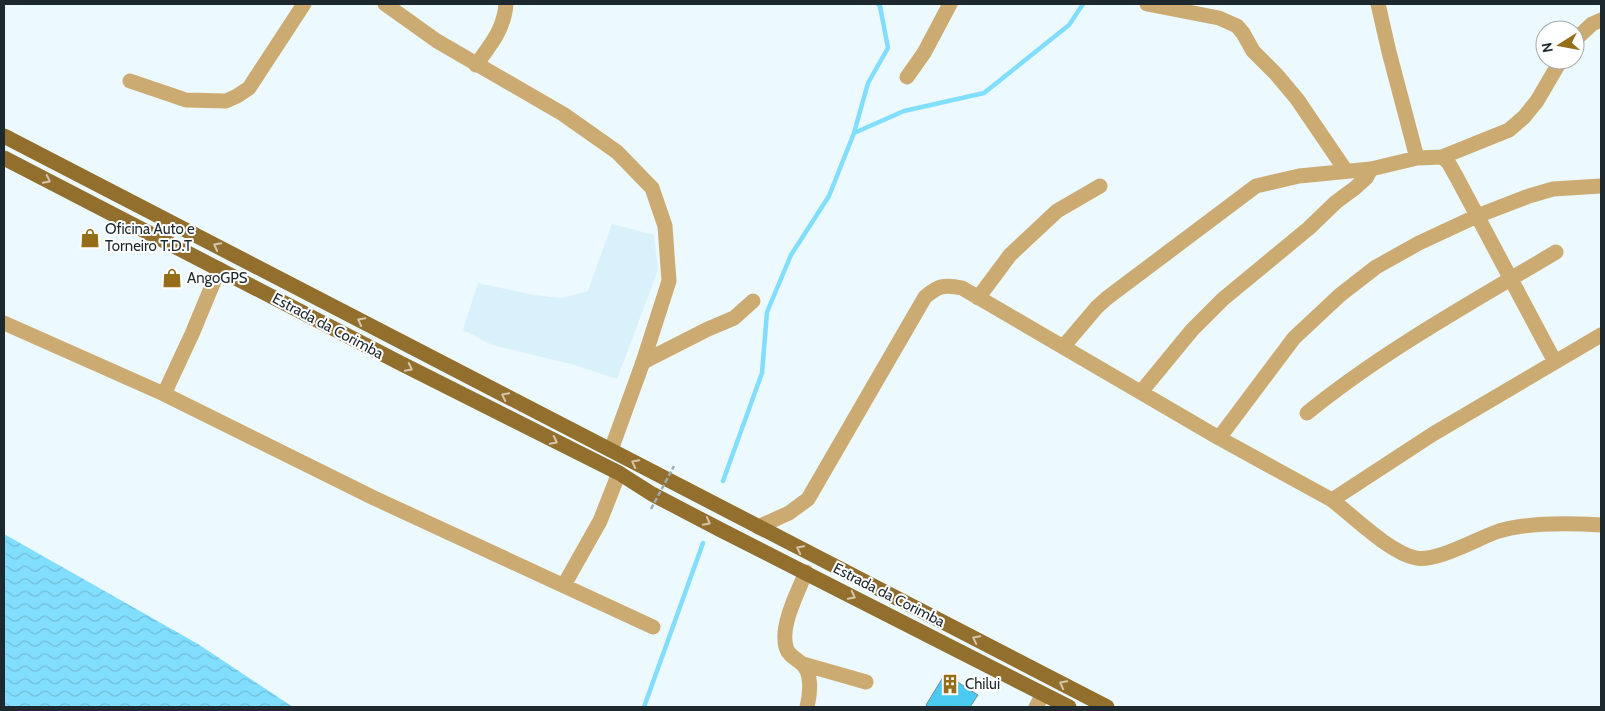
<svg xmlns="http://www.w3.org/2000/svg" width="1605" height="711" font-family="Cabin,sans-serif">
<defs>
<pattern id="water-waves" width="16" height="10" patternUnits="userSpaceOnUse" patternTransform="scale(1.25)"><rect width="16" height="10" fill="#82defe"/><path d="M0 5q4-4 8 0t8 0" fill="none" stroke="#70beda"/></pattern>
</defs>
<rect width="100%" height="100%" fill="#ecf9fe"/>
<path fill="#d9f1fb" d="M612,224L654,235L658,270L617,379L575,365L492,345L463,330L478,283L533,295L562,298L588,291Z"/>
<path fill="url(#water-waves)" d="M4,534L198,644L293,707H4Z"/>
<g fill="none" stroke-linecap="round" stroke-linejoin="round">
<path stroke="#82defe" stroke-width="4.5" d="M854,133L868,83L888,48L880,6L878,4
M723,481L762,373L767,312L791,255L829,196L854,133L904,111L984,93L1069,25L1083,4
M644,707L703,543"/>
</g>
<path fill="#4ac9f1" stroke="#6f8d98" d="M945,674L978,695L970,707H929L926,705Z"/>
<g fill="none" stroke-linecap="round" stroke-linejoin="round">
<path stroke="#ccab73" stroke-width="15" d="M1147,4L1219,18L1237,26L1243,33L1253,51L1276,74L1297,99L1346,171
M1378,4L1389,52L1417,158
M1575,40L1592,24L1601,20
M476,65C490,45 504,30 506,4
M907,77L924,53L950,4
M130,81L186,100L226,101L237,96L249,88L304,4
M1442,157L1448,162L1456,176L1555,362
M978,298L1010,255L1057,211L1100,186
M4,323L164,394L374,498L653,627
M1063,347L1097,307L1107,298L1256,186L1299,176L1371,169L1417,158L1442,157L1509,130L1524,117L1537,101L1561,60
M643,362L708,329L734,318L753,301
M1141,392L1192,330L1223,299L1309,228L1336,202L1355,188L1366,178L1371,169
M164,394L192,334L219,269
M1307,413C1383,351 1471,303 1556,252
M1219,438L1294,338L1340,295L1376,267L1419,243L1477,216L1529,196L1553,189L1601,186
M1332,500C1354,517 1390,553 1416,558C1437,562 1478,538 1499,531C1530,522 1569,523 1601,525
M758,527L789,513L808,499L925,297C938,286 944,284 962,288L1219,438L1332,500L1433,434L1601,335
M806,572C798,592 780,625 786,647C788,655 795,658 801,663C813,672 810,695 807,707
M564,585L600,521L619,473
M803,664L866,682
M1036,707L1043,694"/>
<path stroke="#ccab73" stroke-width="15" d="M385,4L437,41L563,114L617,152L652,188L665,226L669,281L643,362L611,450"/>
<path stroke="#936f2e" stroke-width="15" d="M4,136L1107,707
M4,158L402,364L619,473L652,494L721,530L1069,707"/>
<path stroke="#a0acb1" stroke-width="2.5" stroke-dasharray="5 2.5" stroke-linecap="butt" d="M651,509L674,466"/>
</g>
<defs><path id="oneway-chevron" d="M-2-3.5L2.5 0L-2 3.5" fill="none" stroke-width="1.6" stroke-linecap="round" stroke-linejoin="round" transform="scale(1.25)"/></defs>
<g stroke="#d4c5ab">
<use href="#oneway-chevron" transform="translate(47 180) rotate(27)"/>
<use href="#oneway-chevron" transform="translate(217 246) rotate(-152)"/>
<use href="#oneway-chevron" transform="translate(361 321) rotate(-152)"/>
<use href="#oneway-chevron" transform="translate(409 368) rotate(27)"/>
<use href="#oneway-chevron" transform="translate(505 396) rotate(-153)"/>
<use href="#oneway-chevron" transform="translate(554 441) rotate(27)"/>
<use href="#oneway-chevron" transform="translate(635 463) rotate(-153)"/>
<use href="#oneway-chevron" transform="translate(707 522) rotate(28)"/>
<use href="#oneway-chevron" transform="translate(800 549) rotate(-153)"/>
<use href="#oneway-chevron" transform="translate(852 596) rotate(27)"/>
<use href="#oneway-chevron" transform="translate(976 639) rotate(-153)"/>
<use href="#oneway-chevron" transform="translate(1063 684) rotate(-152)"/>
</g>
<defs>
<symbol id="shop-bare" viewBox="-9 -9 18 18"><path d="M-5-2.5h2.3a2.7 3.5 0 0 1 5.4 0H5L5.5 6h-11ZM-1.5-2.5h3a1.5 2.3 0 0 0-3 0Z" fill="#966d18" stroke="#fff" stroke-width="2.5" paint-order="stroke"/></symbol>
<symbol id="building-bare" viewBox="-9 -9 18 18"><path d="M-4-6H4V6H1V3H-1V6H-4ZM-2.5-4.3h1.7v1.8h-1.7ZM.8-4.3h1.7v1.8H.8ZM-2.5-1h1.7V.8h-1.7ZM.8-1h1.7V.8H.8Z" fill="#966d18" stroke="#fff" stroke-width="2.5" paint-order="stroke"/></symbol>
</defs>
<g fill-rule="evenodd">
<use href="#shop-bare" x="76" y="224" width="28" height="28"/>
<use href="#shop-bare" x="158" y="264" width="28" height="28"/>
<use href="#building-bare" x="936" y="670" width="28" height="28"/>
</g>
<g text-anchor="middle" dominant-baseline="central" stroke-width="4" stroke-linejoin="round" paint-order="stroke">
<g font-size="15" fill="#1d292e" stroke="#fff" text-anchor="start">
<text x="105" y="229">Oficina Auto e<tspan x="105" dy="17">Torneiro T.D.T</tspan></text>
<text x="187" y="278">AngoGPS</text>
<text x="965" y="684">Chilui</text>
</g>
<g font-size="15" fill="#1d292e" stroke="#fff">
<text transform="translate(328 326) rotate(28)">Estrada da Corimba</text>
<text transform="translate(889 595) rotate(27)">Estrada da Corimba</text>
</g>
</g>
<rect width="1605" height="711" fill="none" stroke="#1d292e" stroke-width="10"/>
<g transform="translate(1560 45) rotate(259)"><circle r="24" fill="#ffffff" stroke="#a5a9ab"/>
<path d="M0-4L9 19L0 12L-9 19Z" fill="#966d18"/>
<text y="-8" font-size="14" font-weight="bold" text-anchor="middle" fill="#1d292e">N</text>
</g>
</svg>
